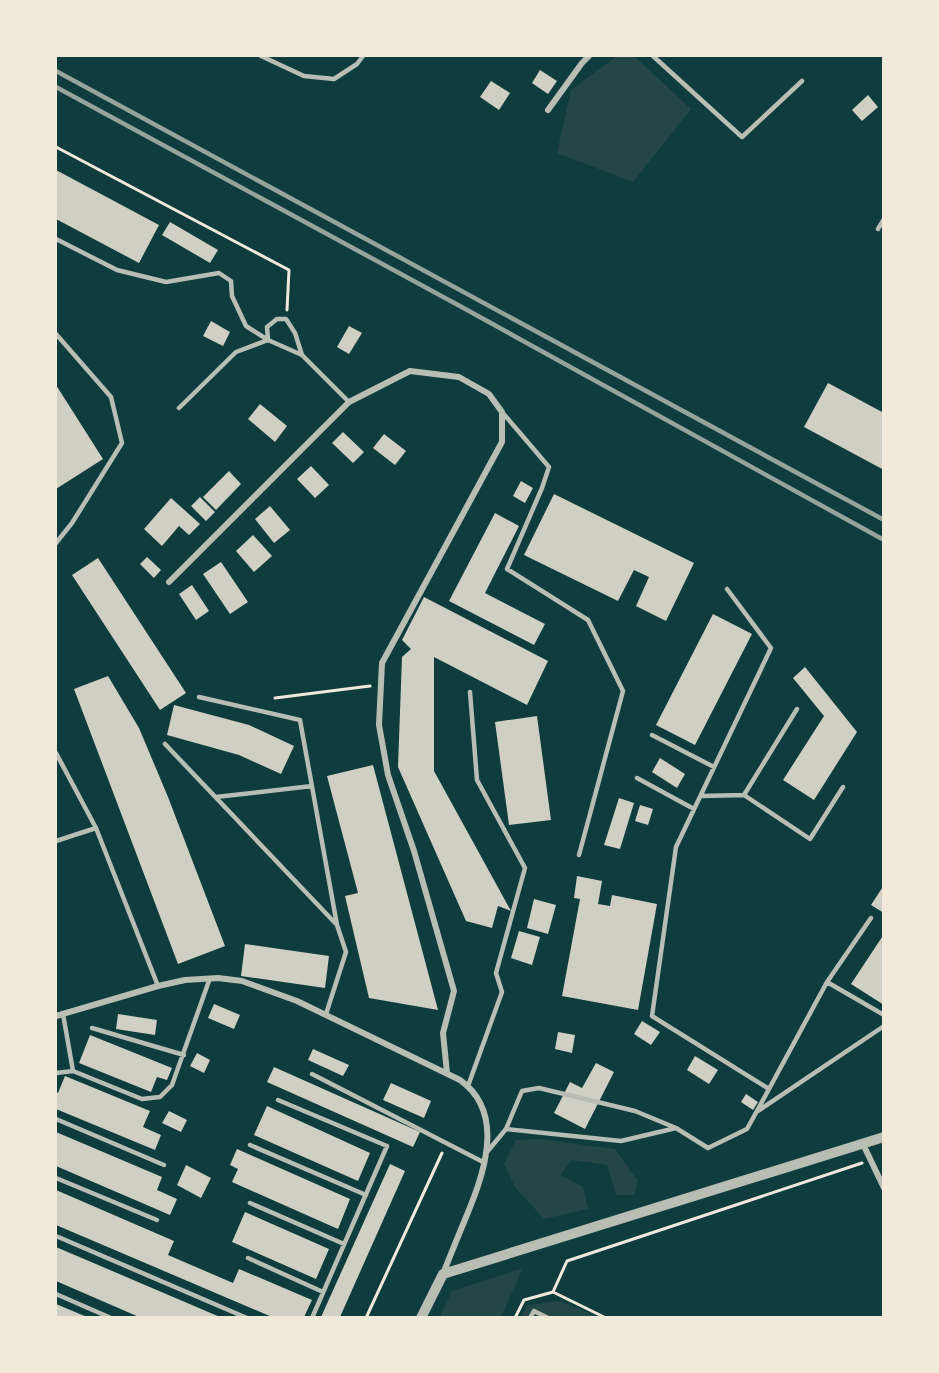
<svg xmlns="http://www.w3.org/2000/svg" width="939" height="1373" font-family="Lora,serif">
<rect width="100%" height="100%" fill="#0f3d3e"/>
<path fill="#244646" d="M617,56H634L691,109L633,182L557,153L571,90Z
M539,1139L615,1149L638,1181L634,1195H616L607,1165L571,1160L561,1175L583,1187L588,1209L544,1219L515,1187L504,1164L516,1140Z
M523,1268L501,1317H440L452,1291Z
M560,1301L602,1318H521L527,1305Z"/>
<path fill="#cfcfc3" d="M540,70L557,81L548,94L532,83Z
M491,81L510,93L499,110L480,97Z
M868,95L878,107L862,121L852,110Z
M56,170L159,225L139,263L56,219Z
M170,222L218,250L210,263L162,235Z
M211,321L230,332L223,346L203,336Z
M349,326L362,333L349,354L337,347Z
M828,383L884,413V470L804,427Z
M56,385L103,459L56,489Z
M260,404L287,426L275,442L248,419Z
M343,432L364,452L353,463L332,443Z
M384,434L406,451L395,465L373,448Z
M311,466L329,485L315,498L297,479Z
M229,471L241,484L216,510L203,497Z
M521,481L533,488L525,503L513,496Z
M554,494L694,563L666,621L636,606L649,577L634,570L618,601L524,555Z
M200,497L215,512L206,521L191,506Z
M171,498L200,524L189,535L179,526L162,546L144,529Z
M270,506L290,530L274,543L255,519Z
M495,513L519,526L485,593L545,624L534,645L449,601Z
M253,535L272,556L254,572L236,551Z
M147,557L161,570L154,578L140,564Z
M98,558L186,693L160,710L72,575Z
M221,562L248,602L230,614L203,574Z
M192,585L209,611L196,620L179,594Z
M424,597L548,661L527,705L434,657V771L511,911L498,906L492,928L466,921L398,767L402,657L411,649L402,640Z
M713,614L752,634L695,745L656,725Z
M805,667L857,732L814,800L783,780L824,716L793,678Z
M108,676L139,728L168,797L225,946L178,964L74,689Z
M174,705L249,725L294,746L281,774L239,755L167,735Z
M537,716L551,820L509,825L495,722Z
M660,758L685,774L677,788L652,772Z
M373,765L438,1010L369,998L345,896L358,893L327,776Z
M619,798L634,803L620,849L604,845Z
M640,805L653,809L648,825L635,821Z
M577,876L602,881L598,904L610,906L612,895L657,904L638,1010L562,996L580,899L574,898Z
M884,885V913L871,905Z
M534,899L556,905L548,934L527,928Z
M519,931L540,937L532,965L511,958Z
M884,934V1005L851,984Z
M245,944L329,956L325,988L241,976Z
M214,1004L240,1015L234,1029L208,1018Z
M118,1014L157,1020L155,1035L116,1029Z
M642,1021L660,1032L651,1045L634,1034Z
M558,1032L575,1035L572,1053L555,1049Z
M90,1035L172,1068L167,1080L157,1077L151,1092L79,1063Z
M313,1049L349,1065L343,1076L308,1060Z
M197,1053L210,1060L204,1073L190,1066Z
M695,1056L718,1070L709,1084L687,1070Z
M596,1063L614,1072L585,1129L554,1113L570,1082L582,1088Z
M274,1067L420,1132L413,1147L267,1082Z
M65,1076L150,1111L143,1127L161,1135L155,1150L56,1109V1092L58,1093Z
M391,1083L431,1101L424,1118L383,1100Z
M746,1094L758,1102L753,1110L741,1102Z
M267,1106L370,1153L358,1181L254,1135Z
M169,1111L187,1120L181,1132L162,1123Z
M56,1132L162,1177L157,1190L177,1199L170,1215L56,1166Z
M237,1149L350,1199L338,1229L232,1182L238,1169L230,1165Z
M390,1164L405,1171L340,1317H321Z
M186,1165L211,1178L201,1198L177,1185Z
M56,1190L174,1241L168,1255L233,1283L239,1269L312,1300L304,1317H272L56,1225Z
M245,1212L329,1249L316,1279L232,1242Z
M56,1247L220,1317H139L56,1281Z
M56,1304L87,1317H56Z"/>
<g fill="none" stroke-linecap="round" stroke-linejoin="round">
<path stroke="#f1e9da" stroke-width="3" d="M56,147L289,270L287,310
M275,698L370,686
M553,1292L606,1318
M366,1318L442,1153
M515,1318L524,1300L553,1292L567,1261L862,1163"/>
<path stroke="#b8beb3" stroke-width="4.5" d="M261,56L304,76L334,79L357,64L363,56
M653,56L742,137L802,81
M878,229L884,219
M56,239L117,270L166,282L219,273L231,281L232,296L246,326L268,340
M56,334L111,397L122,443L72,523L56,543
M268,340L267,327L277,319H286L295,333L302,355
M179,408L236,352L268,340L302,355L349,402
M502,412L549,467L542,488L507,569L588,620L623,691L579,855
M727,589L771,648L676,847L652,1016L769,1089L827,982L884,1015
M199,697L300,720L337,925
M652,735L714,767
M165,744L337,925L346,952L326,1014
M56,753L96,828L158,986
M637,778L694,809
M744,795L797,709
M701,796L744,795L810,839L843,787
M216,797L312,786
M56,841L96,828
M827,982L871,918
M63,1014L73,1071L142,1099L160,1097L172,1085L210,978
M92,1028L184,1055
M56,1073L73,1071
M312,1074L485,1163
M468,1086L502,992L496,973L525,868L477,780L470,692
M278,1100L387,1146L312,1318
M758,1111L884,1026
M56,1119L164,1165
M506,1129L621,1141L676,1128
M250,1145L366,1195
M487,1152L506,1129L522,1091L539,1088L635,1111L676,1128L708,1148L747,1129L769,1089
M56,1178L157,1220
M250,1203L344,1244
M56,1236L247,1318
M248,1258L323,1292
M56,1294L111,1318
M530,1318L534,1311L548,1318"/>
<path stroke="#b8beb3" stroke-width="6" d="M548,110L582,63L589,56
M169,582L349,402L410,371L459,377L489,394L502,412V442L382,663L379,725L388,775L414,851L454,991L443,1033L447,1073
M56,1016L158,986L185,980L218,978L242,981L297,1001L460,1080C508,1114 482,1179 464,1222C457,1239 450,1256 443,1274
M863,1144L884,1188"/>
<path stroke="#b8beb3" stroke-width="10" d="M421,1318L443,1274L884,1137"/>
<path stroke="#97a49c" stroke-width="4.5" d="M56,71L884,520
M56,87L458,305L884,540"/>
</g>
<rect width="939" height="1373" fill="none" stroke="#f1e9da" stroke-width="114"/>
</svg>
